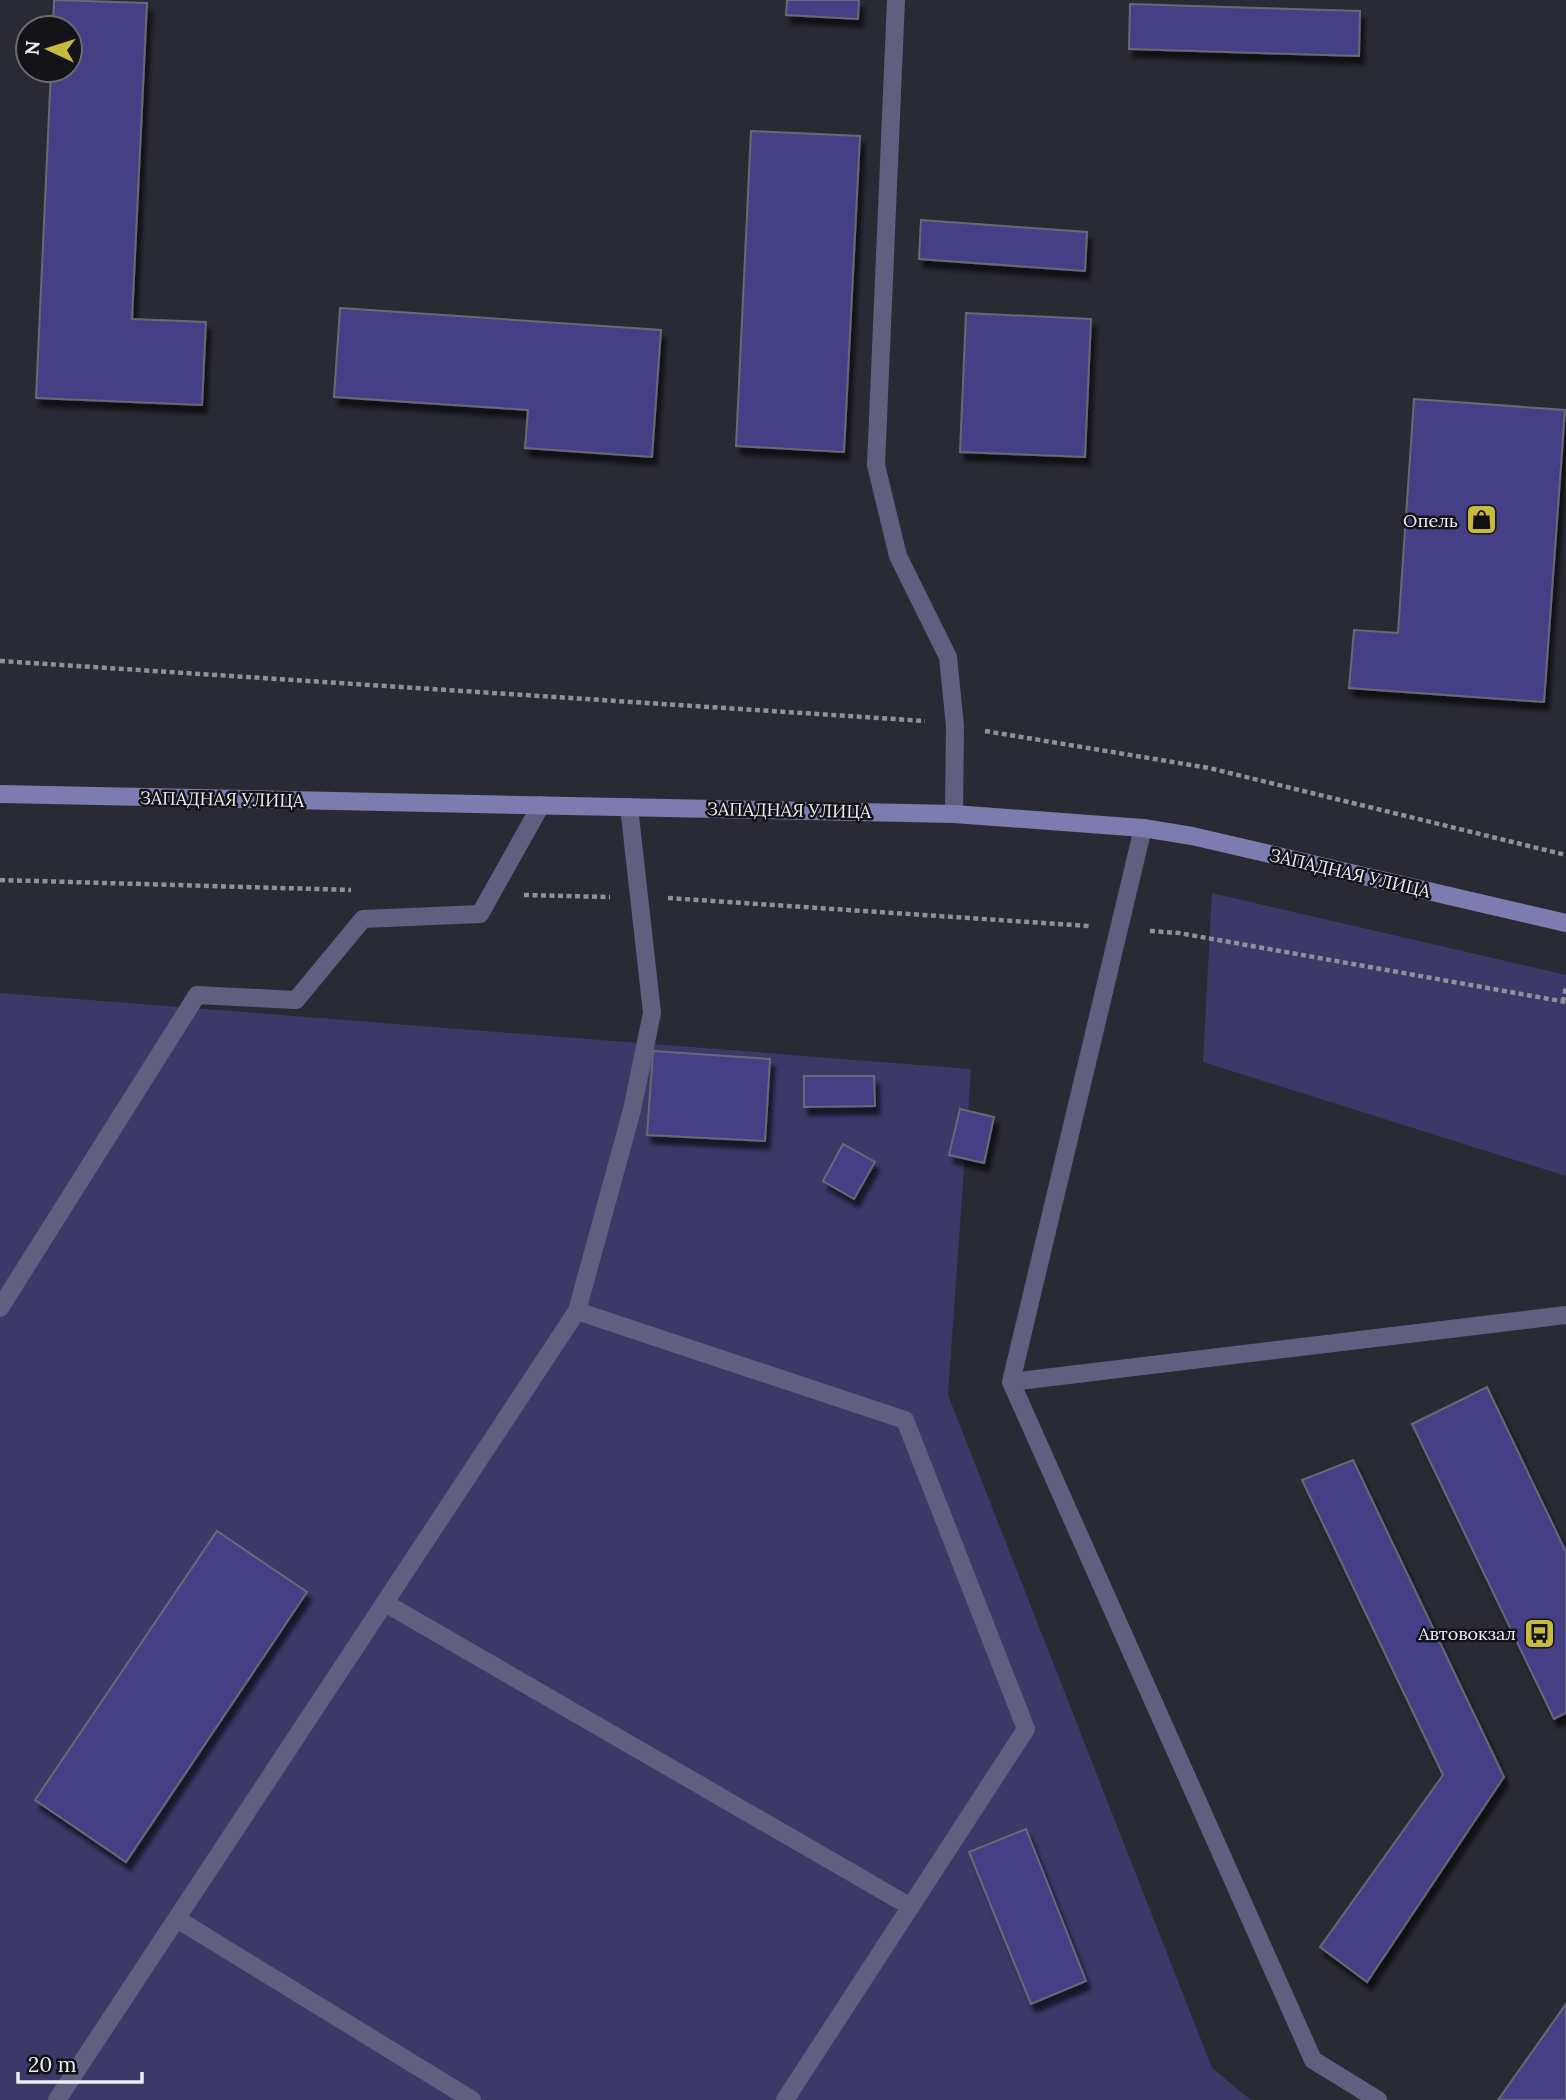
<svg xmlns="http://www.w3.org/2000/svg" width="1566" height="2100" font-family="Lora,serif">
<defs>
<filter id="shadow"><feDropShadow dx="4.5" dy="8" stdDeviation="2" flood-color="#0009"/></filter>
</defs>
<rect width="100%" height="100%" fill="#2a2a34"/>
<path fill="#3c3969" d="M1212,893L1566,975V1176L1203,1062Z
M0,993L971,1069L948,1395L1212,2068L1251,2100H0Z"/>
<path fill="#453f86" stroke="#686975" stroke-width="2" filter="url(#shadow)" d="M54,0L147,3L132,319L206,322L202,405L36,398L51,70H70V28H53Z
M787,0H859L858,19L786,15Z
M1130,4L1360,11L1359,56L1129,49Z
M751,131L860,136L844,452L736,446Z
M921,220L1087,232L1085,271L919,259Z
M340,308L661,330L652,457L525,448L528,410L334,397Z
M966,313L1091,319L1085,457L960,452Z
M1414,399L1565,410L1544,702L1349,688L1354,630L1398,633Z
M653,1051L770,1059L765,1141L647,1135Z
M804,1076H874L875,1106L804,1107Z
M960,1109L994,1117L984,1163L949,1155Z
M843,1144L875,1162L854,1199L823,1181Z
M1487,1387L1566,1552V1713L1554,1719L1412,1424Z
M1353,1460L1504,1777L1367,1982L1320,1947L1443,1775L1302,1480Z
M217,1531L307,1592L126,1862L35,1800Z
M1026,1829L1086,1981L1031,2004L969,1852Z
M1566,2004V2100H1498Z"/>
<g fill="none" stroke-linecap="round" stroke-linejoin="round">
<path stroke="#909098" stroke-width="4.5" stroke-dasharray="5 3.5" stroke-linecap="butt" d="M0,661L925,721
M985,731L1209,768L1566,855
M0,880L351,890
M524,895L610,897
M668,898L1089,926
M1150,931L1179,933L1566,1002
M1563,1002L1566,986"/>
<path stroke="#5f5f80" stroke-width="18" d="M896,0L876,465L898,556L948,657L955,726L954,814
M1143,828L1011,1382L1313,2060L1378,2100
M0,1308L197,995L296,1000L363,919L480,914L541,805
M577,1311L905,1420L1026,1729L785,2100
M1011,1382L1566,1315
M385,1603L911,1907
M177,1919L472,2100
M57,2100L577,1311L632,1110L652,1013L629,807"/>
<path stroke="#7c7cb0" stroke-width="18" d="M0,794L954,814L1143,828L1192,836L1566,923"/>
</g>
<defs>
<symbol id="shop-square" viewBox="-11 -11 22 22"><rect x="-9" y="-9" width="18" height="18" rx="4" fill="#c6bb3c" stroke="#131318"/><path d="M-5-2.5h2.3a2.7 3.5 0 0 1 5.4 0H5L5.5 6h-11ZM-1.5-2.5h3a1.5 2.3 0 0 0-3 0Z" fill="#111"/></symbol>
<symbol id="bus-square" viewBox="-11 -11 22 22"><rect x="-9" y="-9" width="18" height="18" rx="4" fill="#c6bb3c" stroke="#131318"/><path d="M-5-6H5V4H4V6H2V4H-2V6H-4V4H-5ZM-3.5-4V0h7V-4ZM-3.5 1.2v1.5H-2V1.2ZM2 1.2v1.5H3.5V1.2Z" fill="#111"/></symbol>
</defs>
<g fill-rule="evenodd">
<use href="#shop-square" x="1464" y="502" width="35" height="35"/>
<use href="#bus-square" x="1522" y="1616" width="35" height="35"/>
</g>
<g text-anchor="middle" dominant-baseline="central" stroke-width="5" stroke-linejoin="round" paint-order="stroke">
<g font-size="18" fill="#ededf4" stroke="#131318" text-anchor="end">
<text x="1458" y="520">Опель</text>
<text x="1516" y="1633">Автовокзал</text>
</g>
<g font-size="18" fill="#ededf4" stroke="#131318">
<text transform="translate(222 799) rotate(1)">ЗАПАДНАЯ УЛИЦА</text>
<text transform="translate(789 810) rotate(1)">ЗАПАДНАЯ УЛИЦА</text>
<text transform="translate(1350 873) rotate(13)">ЗАПАДНАЯ УЛИЦА</text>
</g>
</g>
<g transform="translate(49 49) rotate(274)"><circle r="33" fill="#131318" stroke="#6a6a70" stroke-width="2"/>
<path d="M0-5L12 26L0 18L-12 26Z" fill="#c6bb3c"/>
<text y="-10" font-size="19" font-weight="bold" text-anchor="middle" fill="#ededf4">N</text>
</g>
<path d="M18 2072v10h124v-10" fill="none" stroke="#ededf4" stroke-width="3.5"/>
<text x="28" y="2072" font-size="21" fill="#ededf4" stroke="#131318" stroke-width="5" paint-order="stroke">20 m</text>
</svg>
